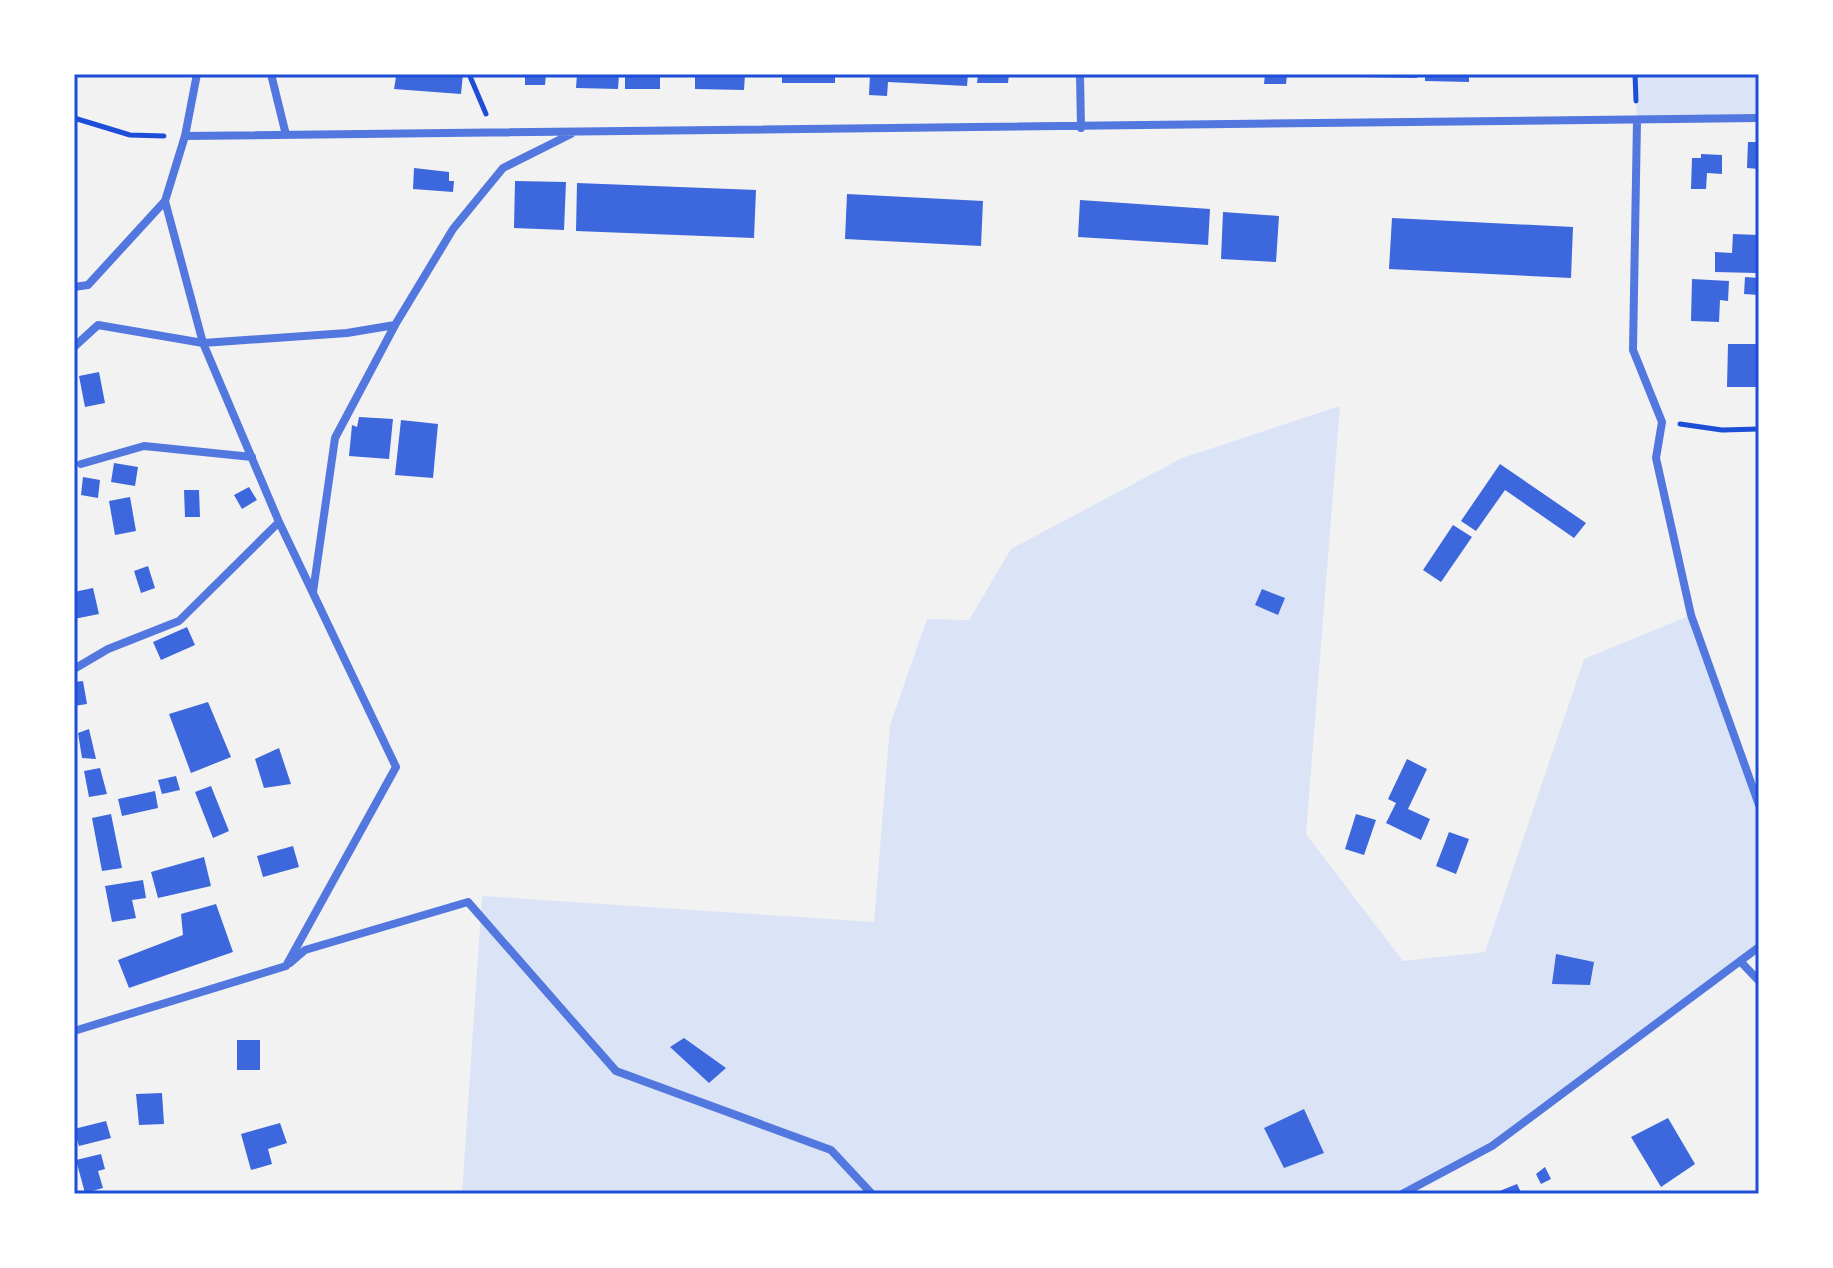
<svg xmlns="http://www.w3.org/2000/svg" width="1833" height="1268" font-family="'DM Sans',sans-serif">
<rect width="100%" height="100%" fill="#f2f2f2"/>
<path fill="#dbe4f7" d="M1635,74H1759V118L1637,121Z
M1340,406L1306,834L1403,961L1485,952L1584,659L1691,615L1759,805V947L1492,1146L1402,1194H462L482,896L874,922L890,725L927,619L969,620L1011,549L1182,458Z"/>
<path fill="#3d67dc" d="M420,74H463L461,94L394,89L396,77H420Z
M525,74H546L545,85H525Z
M577,74H619L618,89L576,88Z
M625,74H660V89H625Z
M695,74H745L744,90L695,89Z
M782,74H835V83H782Z
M870,74H968L967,86L888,82L887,96L869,95Z
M978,74H1009L1008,83H977Z
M1265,74H1287L1286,84H1264Z
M1357,74H1417V78L1357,77Z
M1425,74H1469V82L1425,81Z
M1748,142H1759V169L1747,168Z
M1701,154L1722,155V174L1707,173L1706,189H1691L1692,158H1701Z
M414,168L449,172V181H454L453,192L413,189Z
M515,181L566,182L564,230L514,228Z
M577,183L756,190L754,238L576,231Z
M847,194L983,201L981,246L845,239Z
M1080,200L1210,209L1208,245L1078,237Z
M1223,212L1279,216L1276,262L1221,259Z
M1392,218L1573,227L1571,278L1389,269Z
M1733,234L1758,235L1756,273L1715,272V252L1732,253Z
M1745,277L1759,278V295L1744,294Z
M1692,279L1729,281L1728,301L1720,300L1719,322L1691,321Z
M1728,344H1759V387H1727Z
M99,372L105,403L85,407L79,376Z
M359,417L393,419L389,459L349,456L352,425L357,427Z
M401,420L438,424L433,478L395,475Z
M114,463L138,467L135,486L111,482Z
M1500,464L1586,523L1574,538L1505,490L1476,531L1461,521Z
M83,477L100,480L98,498L81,495Z
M249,487L257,500L242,509L234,495Z
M184,490H199L200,517H185Z
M130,497L136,531L115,535L109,501Z
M1453,525L1472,537L1441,582L1423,570Z
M148,566L155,588L141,593L134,571Z
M93,588L99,614L74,619V592Z
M1262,589L1285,598L1278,615L1255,605Z
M187,627L195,645L161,660L153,642Z
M83,681L87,704L74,706V682Z
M208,702L231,757L191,773L169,714Z
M89,729L96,759L82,758L78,733Z
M279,748L291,784L264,788L255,759Z
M1407,759L1427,769L1408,809L1430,819L1421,840L1386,823L1396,803L1388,799Z
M100,768L107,794L89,797L84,771Z
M176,776L180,790L162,794L158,780Z
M211,786L229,831L213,838L195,792Z
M155,791L158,808L122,816L118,799Z
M111,814L122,868L102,871L92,818Z
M1356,814L1376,820L1364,855L1345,849Z
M1449,832L1469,839L1456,874L1436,866Z
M293,846L299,867L263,877L257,856Z
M204,857L211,886L158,898L151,872Z
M143,880L146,898L132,900L136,918L112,922L105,886Z
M216,904L233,952L129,988L118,960L183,935L181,914Z
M1556,954L1594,962L1590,985L1552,984Z
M684,1038L726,1068L709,1083L670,1047Z
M237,1040H260V1070H237Z
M162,1093L164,1124L139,1125L136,1094Z
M1304,1109L1324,1153L1284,1168L1264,1128Z
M1668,1118L1695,1164L1661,1187L1631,1137Z
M106,1121L111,1138L79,1146L74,1129Z
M280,1123L287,1143L268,1149L272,1164L251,1170L241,1134Z
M101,1154L105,1169L98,1171L103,1188L85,1193L76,1160Z
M1545,1167L1551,1179L1541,1184L1536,1174Z
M1517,1184L1522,1194H1492Z"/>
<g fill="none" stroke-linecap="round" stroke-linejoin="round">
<path stroke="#1d4ed8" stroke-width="5" d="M469,74L486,114
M1635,74L1636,101
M74,118L130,135L164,136
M1680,424L1722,430L1759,429"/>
<path stroke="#5277de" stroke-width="8" d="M271,74L286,135
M1080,74L1081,128
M1637,121L1633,350L1662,422L1656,458L1691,615L1759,805
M185,136L1759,118
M74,287L88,285L165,201
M74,347L98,325L203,343L347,333L395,325
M81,464L144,446L252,457
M313,592L335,438L395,325L453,229L503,168L571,134
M74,669L108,649L179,621L279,522
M1740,961L1759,981
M290,963L305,950L468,902L616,1071L831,1150L872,1194
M74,1031L286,966L396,767L279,522L203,343L165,201L185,136L197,74
M1402,1194L1492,1146L1759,947"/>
</g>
<rect width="1833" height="1268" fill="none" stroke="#ffffff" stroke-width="152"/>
<rect x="76" y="76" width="1681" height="1116" fill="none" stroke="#1d4ed8" stroke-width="3"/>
</svg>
